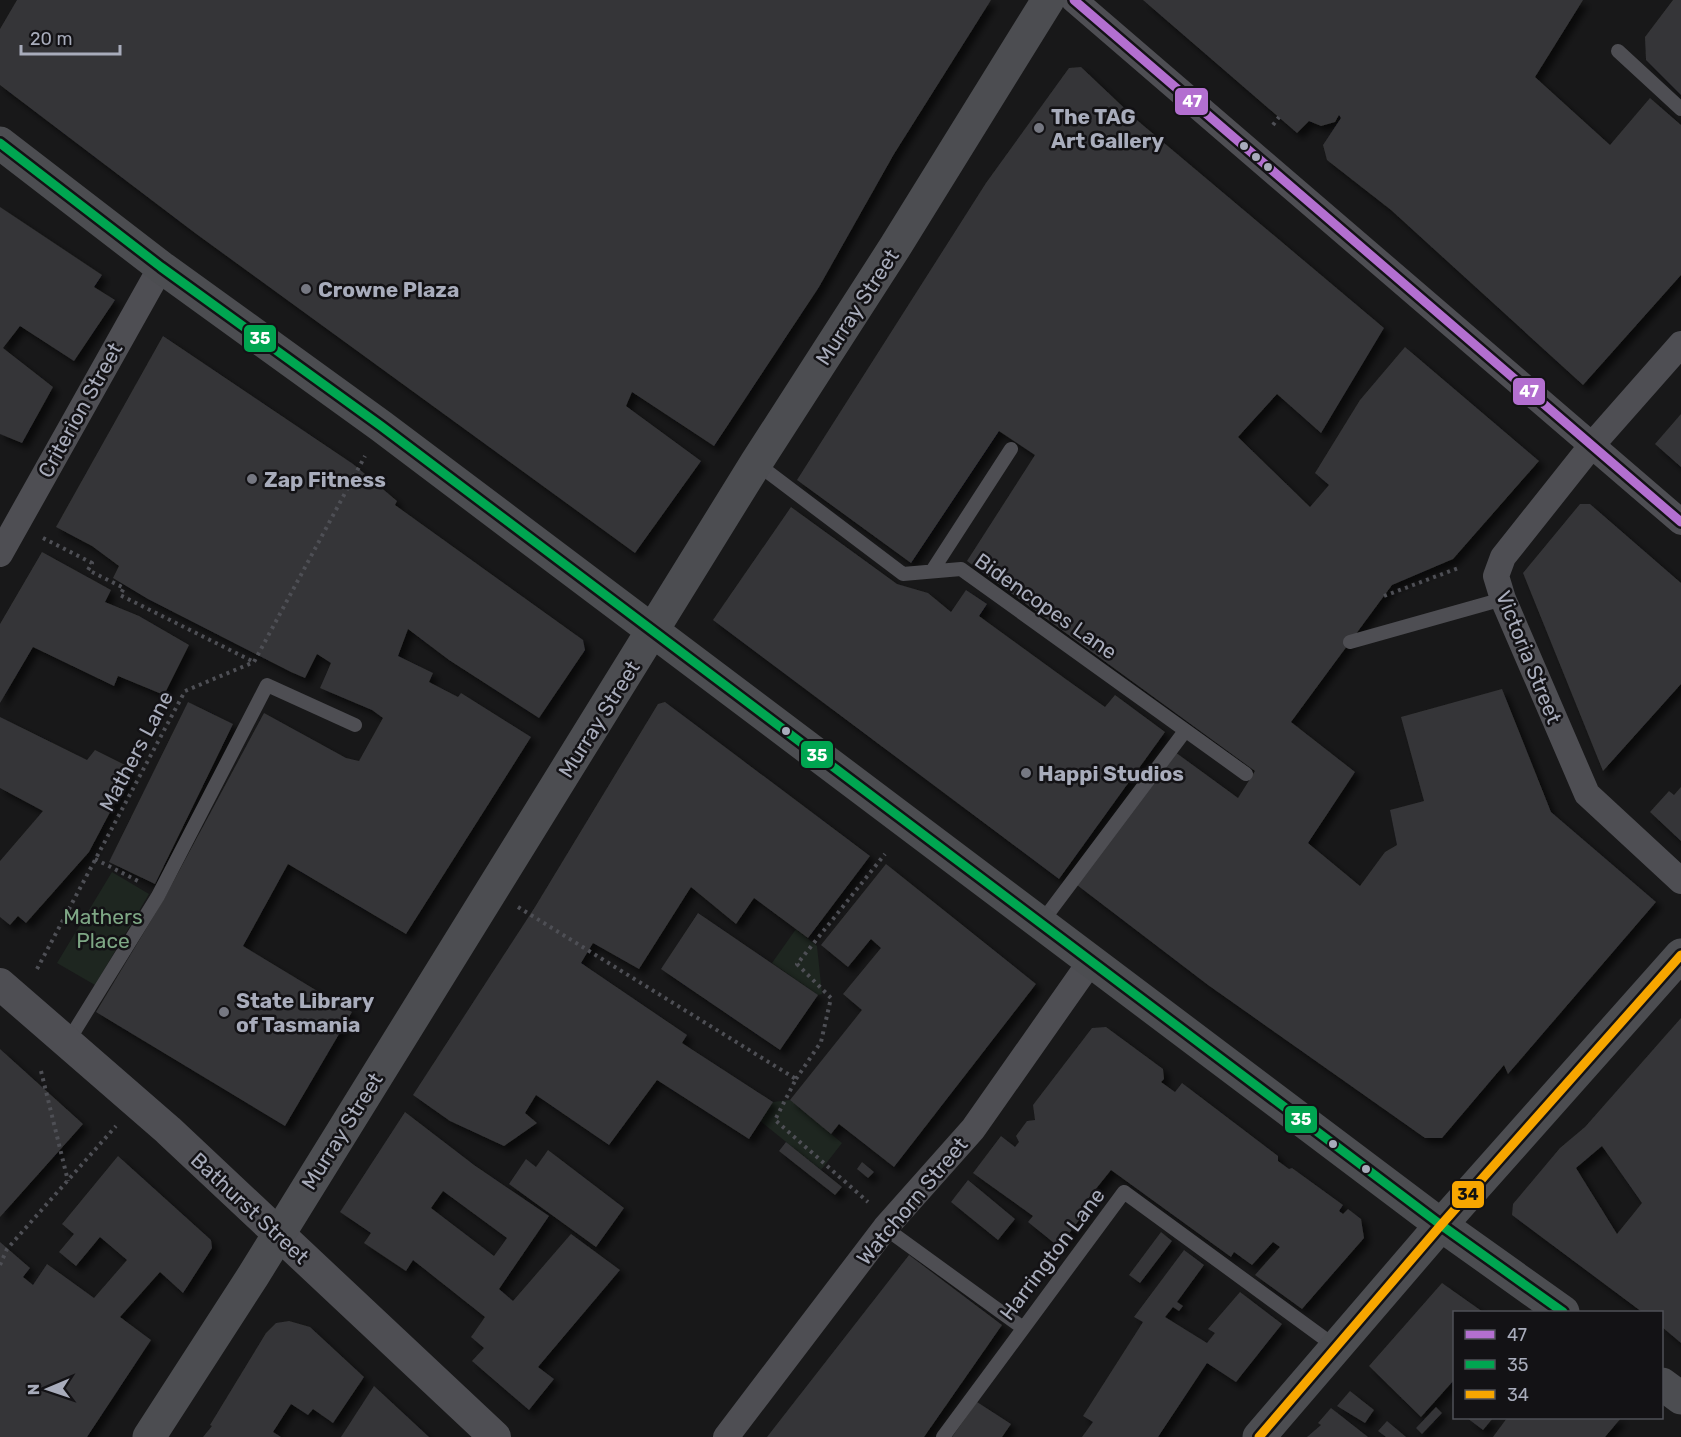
<svg xmlns="http://www.w3.org/2000/svg" width="1681" height="1437" font-family="Rubik,sans-serif">
<defs>
<filter id="shadow"><feDropShadow dx="5.5" dy="5.5" stdDeviation="3" flood-color="#0009"/></filter>
</defs>
<rect width="100%" height="100%" fill="#181819"/>
<path fill="#1e2620" d="M112,872L149,894L95,985L57,963Z
M796,929L817,946L822,994L818,995L772,963Z
M790,1100L842,1143L821,1170L760,1121L773,1102Z"/>
<path fill="#353537" fill-rule="evenodd" filter="url(#shadow)" d="M17,0H991L894,154L819,287L714,446L632,392L626,406L701,461L635,553L195,233L0,85V29Z
M1143,0H1583L1535,77L1610,145L1650,98L1681,125V275L1583,385L1391,210L1327,160L1323,145L1341,118L1339,115L1335,122L1321,126L1309,121L1297,133Z
M1673,0H1681V95L1646,60L1645,37Z
M1081,67L1138,121L1384,328L1321,433L1277,394L1238,437L1310,507L1329,485L1315,473L1360,400L1405,347L1539,461L1453,559L1392,585L1291,722L1355,772L1308,843L1360,886L1385,852L1397,845L1390,810L1424,801L1401,717L1502,689L1551,812L1656,902L1508,1074L1504,1065L1442,1138H1425L1208,985L1077,885L1175,752L1238,798L1255,771L967,561L1035,455L999,431L911,563L797,480L986,183L1069,68Z
M0,207L102,275L94,287L115,300L74,361L20,326L3,348L53,387L22,443L0,434Z
M163,336L353,464L397,501L395,505L583,640L585,650L539,718L449,660L408,629L398,656L433,673L429,682L458,697L461,693L531,737L406,934L288,864L243,946L352,1012L285,1126L96,1012L164,899L264,713L346,758L359,761L383,718L372,710L320,688L331,663L317,654L305,678L291,672L148,599L113,578L119,566L92,546L56,527Z
M1681,414V467L1655,444Z
M1580,504H1590L1681,583V684L1603,771L1523,573Z
M791,507L897,584L928,593L951,612L966,590L987,604L979,616L1067,680L1105,707L1115,695L1165,732L1059,879L713,620Z
M42,552L111,590L105,602L139,616L189,645L164,695L118,676L114,686L33,647L0,703V624Z
M188,702L233,724L155,884L109,862Z
M665,702L870,856L808,938L754,898L736,924L691,887L639,969L593,943L581,963L687,1035L682,1043L773,1102L749,1139L657,1080L609,1145L536,1095L525,1113L537,1123L504,1146L450,1121L413,1095L535,907L658,704Z
M0,717L87,760L95,750L129,767L127,780L89,852L26,923L18,916L10,925L0,917V861L43,811L0,788Z
M1681,787V841L1650,812L1669,791L1674,795Z
M886,864L1036,984L894,1167L839,1124L831,1134L790,1100L862,1010L843,994L881,948L871,939L848,967L821,945Z
M698,913L818,995L780,1050L661,969Z
M1681,1018V1343L1662,1327V1312H1642L1512,1215L1513,1204L1560,1148L1585,1127ZM1602,1146L1642,1203L1617,1234L1576,1168Z
M1106,1027L1163,1069L1164,1079L1161,1082L1175,1092L1182,1083L1278,1156V1161L1289,1169L1292,1168L1343,1205L1339,1211L1343,1214L1348,1209L1361,1219L1364,1238L1302,1309L1255,1275L1280,1247L1273,1242L1252,1265L1234,1252L1231,1257L1111,1170L1087,1200L1091,1204L1059,1247L1028,1222L1033,1216L973,1173L1001,1136L1015,1147L1019,1142L1016,1136L1027,1121L1035,1120L1033,1105L1092,1028Z
M0,1049L83,1124L0,1217Z
M405,1112L474,1165L549,1216L499,1289L513,1301L571,1234L620,1270L538,1367L554,1379L529,1410L472,1361L484,1348L471,1337L485,1317L413,1260L406,1271L364,1243L371,1233L340,1212ZM443,1191L507,1238L494,1256L431,1208Z
M786,1142L842,1187L835,1195L779,1151Z
M548,1150L624,1208L596,1247L509,1184L526,1159L536,1167Z
M118,1156L211,1240L212,1248L183,1293L160,1272L120,1317L151,1340L87,1437H0V1242L30,1268L23,1277L33,1285L47,1264L94,1298L127,1260L100,1237L76,1266L59,1252L74,1234L62,1224Z
M862,1162L874,1172L868,1178L857,1169Z
M968,1180L1015,1219L998,1240L951,1202Z
M1161,1232L1172,1241L1140,1283L1129,1275Z
M1184,1250L1204,1265L1177,1302L1183,1306L1179,1311L1173,1307L1165,1317L1207,1343L1215,1333L1208,1329L1240,1292L1282,1324L1236,1382L1207,1363L1158,1437H1082L1093,1422L1083,1416L1143,1322L1134,1317Z
M909,1255L1002,1325L924,1437H767Z
M1442,1283L1483,1312H1454V1380L1421,1417L1369,1366Z
M289,1321L310,1327L364,1377L333,1423L313,1409L308,1415L291,1404L273,1432L281,1437H203L212,1426L210,1425L266,1333L276,1323Z
M374,1386L429,1437H341Z
M1350,1391L1374,1410L1365,1423L1337,1406Z
M977,1402L1011,1424L1002,1437H952Z
M1436,1407L1442,1413L1422,1434L1416,1428Z
M1331,1408L1368,1437H1307L1321,1425L1318,1423Z
M1467,1418H1493L1483,1430Z
M1507,1418H1621L1605,1437H1493Z
M1387,1421L1406,1437H1386L1378,1431Z"/>
<g fill="none" stroke-linecap="round" stroke-linejoin="round">
<path stroke="#4e4f55" stroke-width="4" stroke-dasharray="3 4.5" stroke-linecap="butt" d="M1273,125L1279,117
M43,538L92,563L88,570L124,588L120,595L254,662
M1384,596L1461,567
M95,859L140,882
M518,907L796,1079L775,1120L868,1202
M37,969L185,691L254,662L365,456
M41,1071L68,1181
M796,1079L821,1042L831,998L797,964L885,854
M0,1265L7,1249L116,1126"/>
<path stroke="#4e4e53" stroke-width="14" d="M1618,51L1681,109
M756,463L903,574L961,569L1246,774
M932,571L1011,449
M1350,642L1503,599
M1041,923L1185,731
M67,1043L158,896L267,685L355,725
M885,1228L1023,1328
M943,1437L1124,1192L1336,1347"/>
<path stroke="#4e4e53" stroke-width="26" d="M1074,0L1681,522
M1681,344L1592,445L1503,557L1496,576L1503,599L1587,794L1681,881
M0,554L161,267
M726,1437L885,1228L973,1129L1091,961"/>
<path stroke="#4e4e53" stroke-width="32" d="M0,984L168,1130L495,1437"/>
<path stroke="#4c4d51" stroke-width="33" d="M0,143L161,267L381,426L1441,1225L1563,1312
M1662,1384L1681,1398
M149,1437L253,1276L756,463L895,247L1048,0
M1259,1437L1441,1225L1681,955"/>
<defs>
<path id="bus-1" d="M1074,0L1681,522"/>
<path id="bus-2" d="M0,143L161,267L381,426L1441,1225L1563,1312"/>
<path id="bus-3" d="M1259,1437L1441,1225L1681,955"/>
</defs>
<use href="#bus-1" stroke="#131215" stroke-width="14"/>
<use href="#bus-2" stroke="#131215" stroke-width="14"/>
<use href="#bus-3" stroke="#131215" stroke-width="14"/>
<use href="#bus-1" stroke="#b36fd0" stroke-width="9"/>
<use href="#bus-2" stroke="#00a651" stroke-width="9"/>
<use href="#bus-3" stroke="#f7a600" stroke-width="9"/>
</g>
<g fill="#767882" stroke="#131215" stroke-width="2">
<circle cx="1039" cy="128" r="6"/>
<circle cx="306" cy="289" r="6"/>
<circle cx="252" cy="479" r="6"/>
<circle cx="1026" cy="773" r="6"/>
<circle cx="224" cy="1012" r="6"/>
</g>
<g fill="#a8acbb" stroke="#131215" stroke-width="2">
<circle cx="1244" cy="146" r="5"/>
<circle cx="1256" cy="157" r="5"/>
<circle cx="1268" cy="167" r="5"/>
<circle cx="786" cy="731" r="5"/>
<circle cx="1333" cy="1144" r="5"/>
<circle cx="1366" cy="1169" r="5"/>
</g>
<g text-anchor="middle" dominant-baseline="central" stroke-width="5" stroke-linejoin="round" paint-order="stroke">
<g font-size="21" font-weight="bold" fill="#a8acbb" stroke="#131215" text-anchor="start">
<text x="1051" y="116">The TAG<tspan x="1051" dy="24">Art Gallery</tspan></text>
<text x="318" y="289">Crowne Plaza</text>
<text x="264" y="479">Zap Fitness</text>
<text x="1038" y="773">Happi Studios</text>
<text x="236" y="1000">State Library<tspan x="236" dy="24">of Tasmania</tspan></text>
</g>
<g font-size="21" fill="#a8acbb" stroke="#131215">
<text transform="translate(857 307) rotate(-57)">Murray Street</text>
<text transform="translate(80 410) rotate(-61)">Criterion Street</text>
<text transform="translate(1046 606) rotate(35)">Bidencopes Lane</text>
<text transform="translate(1529 657) rotate(68)">Victoria Street</text>
<text transform="translate(599 719) rotate(-58)">Murray Street</text>
<text transform="translate(136 751) rotate(-62)">Mathers Lane</text>
<text transform="translate(342 1131) rotate(-58)">Murray Street</text>
<text transform="translate(912 1201) rotate(-50)">Watchorn Street</text>
<text transform="translate(250 1208) rotate(43)">Bathurst Street</text>
<text transform="translate(1052 1254) rotate(-53)">Harrington Lane</text>
</g>
<g font-size="21" fill="#7ea785" stroke="#131215">
<text x="103" y="916">Mathers<tspan x="103" dy="24">Place</tspan></text>
</g>
</g>
<g stroke="#131215" stroke-width="2">
<rect x="1174" y="87" width="35" height="29" rx="6" fill="#b36fd0"/>
<rect x="243" y="324" width="34" height="29" rx="6" fill="#00a651"/>
<rect x="1512" y="377" width="34" height="29" rx="6" fill="#b36fd0"/>
<rect x="800" y="740" width="34" height="29" rx="6" fill="#00a651"/>
<rect x="1284" y="1105" width="34" height="29" rx="6" fill="#00a651"/>
<rect x="1451" y="1180" width="34" height="29" rx="6" fill="#f7a600"/>
</g>
<g font-size="16" text-anchor="middle" font-weight="bold" fill="#fff">
<text x="1192" y="107">47</text>
<text x="260" y="344">35</text>
<text x="1529" y="397">47</text>
<text x="817" y="761">35</text>
<text x="1301" y="1125">35</text>
</g>
<g font-size="16" text-anchor="middle" font-weight="bold" fill="#111">
<text x="1468" y="1200">34</text>
</g>
<rect x="1453" y="1311" width="210" height="108" fill="#131215" stroke="#4f5057" stroke-width="1.5"/>
<rect x="1465" y="1330" width="30" height="9" fill="#b36fd0" stroke="#4f5057" stroke-width="1.5"/>
<text x="1507" y="1341" font-size="18" fill="#a8acbb">47</text>
<rect x="1465" y="1360" width="30" height="9" fill="#00a651" stroke="#4f5057" stroke-width="1.5"/>
<text x="1507" y="1371" font-size="18" fill="#a8acbb">35</text>
<rect x="1465" y="1390" width="30" height="9" fill="#f7a600" stroke="#4f5057" stroke-width="1.5"/>
<text x="1507" y="1401" font-size="18" fill="#a8acbb">34</text>
<g transform="translate(48 1389) rotate(268)" stroke="#131215" stroke-width="4.5" paint-order="stroke">
<path d="M0-4.5L10 22L0 15L-10 22Z" fill="#a8acbb"/>
<text y="-9" font-size="16" font-weight="bold" text-anchor="middle" fill="#a8acbb">N</text>
</g>
<path d="M21 45v9h99v-9" fill="none" stroke="#a8acbb" stroke-width="3"/>
<text x="30" y="45" font-size="18" fill="#a8acbb" stroke="#131215" stroke-width="4.5" paint-order="stroke">20 m</text>
</svg>
